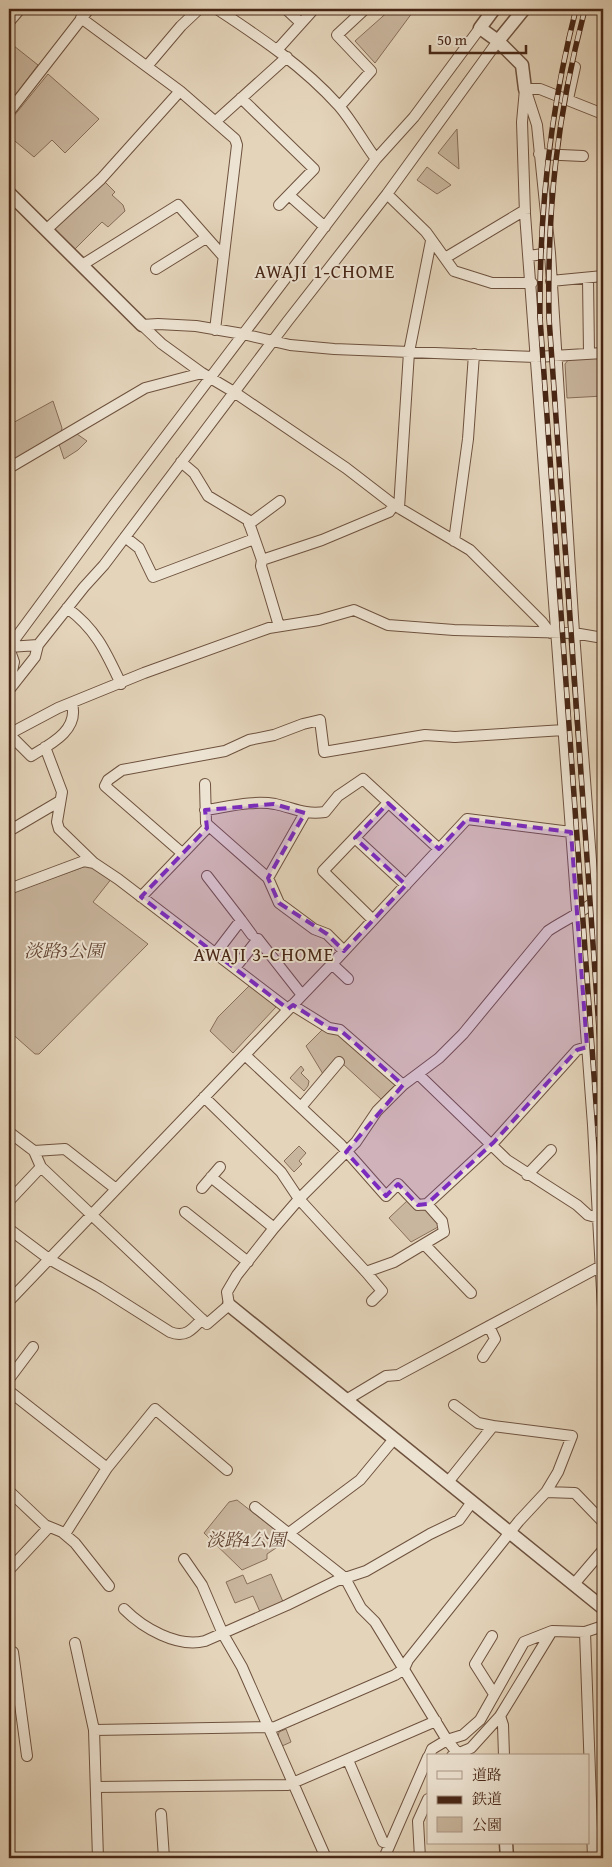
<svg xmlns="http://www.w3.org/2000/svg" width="612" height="1867" font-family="'Gentium Book Plus','Noto Serif JP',serif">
<rect width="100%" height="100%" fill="#e4d4ba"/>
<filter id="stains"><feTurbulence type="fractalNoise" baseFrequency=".004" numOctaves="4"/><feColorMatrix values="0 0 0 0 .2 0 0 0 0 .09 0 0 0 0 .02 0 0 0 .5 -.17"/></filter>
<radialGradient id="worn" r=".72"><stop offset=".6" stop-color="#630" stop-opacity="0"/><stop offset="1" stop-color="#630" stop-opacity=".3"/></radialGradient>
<path fill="#c9b69e" stroke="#886e5a" d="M391,9H415L375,63L355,41Z
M9,42L38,65L9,103Z
M48,74L99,119L65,153L52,140L34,157L9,136V122Z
M457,129L459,169L438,153Z
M427,167L451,185L437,194L417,180Z
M103,180L115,192L112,195L123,205L125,211L108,227L102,222L74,250L53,229Z
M603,357V396L567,398L565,364L569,359Z
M53,401L62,428L61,432L9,463V425Z
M77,434L87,441L78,450L64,459L59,444Z
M89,865L112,878L93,902L148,944L39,1054H35L9,1031V894Z
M250,985L276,1007L233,1053L210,1031L218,1017Z
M323,1029L335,1031L392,1079L395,1085L381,1099L343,1064L338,1057L323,1074L306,1046Z
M301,1066L304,1070L301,1073L309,1081L308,1086L304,1091L290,1078Z
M299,1146L306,1153L299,1161L302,1164L294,1172L284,1161Z
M408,1200L415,1209L425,1210L439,1222L438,1227L411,1242L389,1218Z
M237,1500L288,1540L267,1554V1559L242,1570L204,1533L229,1502Z
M271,1574L284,1604L261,1614L253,1596L235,1603L226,1582L243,1575L247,1584Z
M286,1729L291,1742L282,1746L278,1737L279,1732Z"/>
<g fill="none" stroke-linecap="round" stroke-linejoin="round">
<defs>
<path id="minor" d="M217,9C261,38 303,66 339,106C353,122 363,142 376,159
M286,9L301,23
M81,18L180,91L235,139L237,145L215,330
M9,22L20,9
M278,49L314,9
M148,65L181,26L199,9
M525,89L522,122L525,214L593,1125L603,1309
M525,89H540L603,114
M527,94L537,125L550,253L574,633L603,1021
M241,98L314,169L279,205
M568,99L575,67
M340,106L371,71L337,35L365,9
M9,112L89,9
M216,121L287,57
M539,154L583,156
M387,194L426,232L454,271L492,283H532
M290,196L325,227
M47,229L101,179L180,91
M529,256L550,253
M445,258L525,210
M82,265L178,205L223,256
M156,269L206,238
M588,278L589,353
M551,281L603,276
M142,325L162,344L202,373L234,392L346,468L394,505L470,550L542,622L550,633
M142,325L158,324L196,326L243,334L290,345L334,349L536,357L603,353
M181,462L194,473L208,496L248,520L262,560L261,566L279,626
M9,468L145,388L202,373
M399,508L409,352L431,241
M249,524L280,501
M125,537L139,548L153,577L254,539
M454,541L468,439L474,354
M262,560L322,540L389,512L394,505
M67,608C96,629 106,652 121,684
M9,647L113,506L376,159L414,117L480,28
M9,647L38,645
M9,648L14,662L9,685
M9,690L35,657L38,645L84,587L104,565L287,322L387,194L498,41
M9,734L58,708L144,673L269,628L319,620L354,610L388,625L454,630L574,633L603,638
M9,734L31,756C51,744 79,730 72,704
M45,747L62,792L57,822L59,829L94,863L118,879L288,1009
M205,810C227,807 253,800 275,804C294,808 304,815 325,812L338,796L363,779L439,849
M305,813L268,878L279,903L314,929L327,934L344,951
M209,826L268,878
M9,831L60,801
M355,838L406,885
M182,853L105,786L108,780L122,770L225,751L249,740L274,735L303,724L320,720L324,752L425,735L455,737L564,730
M207,876L241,920L215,954
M9,889L84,861L94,863
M141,897L209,826L206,823L205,784
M241,920L252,935
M373,920L323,871L388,803
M332,964L348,979
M235,968L258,939L302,995
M292,1005L329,1028L340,1030L403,1085
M245,1055L341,1145L386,1196L398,1184L418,1205L427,1204
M418,1074L507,1160L577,1205L588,1215L599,1218
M204,1097L281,1172L299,1199L366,1272L394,1262L444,1232L442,1221L427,1204L494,1142L577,1050L587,1047
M301,1107L339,1062
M9,1132L34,1151L41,1167L207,1324L229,1305L227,1292L237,1275L274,1228L299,1199L356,1142L377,1111L403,1085L439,1058L463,1034L548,931C564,920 580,914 595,901L603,902
M34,1151L65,1149L116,1189
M527,1175L551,1150
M211,1177L274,1228
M202,1188L220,1167
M9,1201L41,1167
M185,1212L248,1262
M9,1229L49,1259L99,1287L170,1332C185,1338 192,1330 202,1319
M425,1245L471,1293
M366,1272L382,1291L372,1301
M9,1301L332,964L467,819L571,832
M483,1357L495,1339L489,1326
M9,1379L33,1347
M9,1391L107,1468
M346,1400L386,1376L398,1375L603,1265
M454,1405L478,1423L493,1426
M9,1491L45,1525L62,1532L75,1543L109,1586
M546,1492L575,1493L603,1522
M255,1507L345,1578L361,1608L375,1622L447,1740L460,1756
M289,1533L360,1480L394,1439
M65,1534L107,1468L155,1409L227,1470
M184,1559L202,1585L223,1634L242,1667L326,1858
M9,1570L49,1527
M574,1584L603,1550
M124,1609C143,1628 177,1648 205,1641L287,1605L336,1581L366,1571L430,1534L459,1520L472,1502
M585,1632L593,1858
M492,1636L475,1664L494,1694
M75,1643L94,1730L98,1858
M13,1652L27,1756
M500,1716L503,1725L504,1756
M94,1730L275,1727L395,1675L404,1669L408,1660L519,1521L546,1492L558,1472L572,1436L493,1426L448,1482
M429,1756L432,1749L447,1740L463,1735L480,1720L524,1642L552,1631L585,1632L603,1626
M452,1756L471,1748L500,1716L552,1631
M348,1760L383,1842L390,1844
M96,1787L288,1785L436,1721
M161,1814L164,1858
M384,1858L428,1757
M420,1858L418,1821L428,1799"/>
<path id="tertiary" d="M494,9L480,28L498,41L522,65L525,89
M498,41L524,9
M9,193L142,325
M229,1305L603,1608
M506,1843L507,1858"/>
</defs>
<use href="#minor" stroke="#6e523e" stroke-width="12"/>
<use href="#tertiary" stroke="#6e523e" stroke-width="15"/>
<use href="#minor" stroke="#ede3d2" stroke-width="10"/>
<use href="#tertiary" stroke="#ede3d2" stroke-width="12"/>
<defs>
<path id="rail" d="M576,9C550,111 539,212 540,318L603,1202
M585,9C557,115 547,208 549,318L603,1086"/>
</defs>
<use href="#rail" stroke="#472615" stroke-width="5.5"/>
<use href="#rail" stroke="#ede3d2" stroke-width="4" stroke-dasharray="11" stroke-linecap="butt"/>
</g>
<path fill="#7b2cbf" fill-opacity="0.2" stroke="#7b2cbf" stroke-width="4" stroke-dasharray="10 6" stroke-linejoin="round" d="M388,803L439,849L467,819L571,832L587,1047L577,1050L494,1142L427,1204L418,1205L398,1184L386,1196L346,1152L403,1085L340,1030L329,1028L293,1005L288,1009L141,897L207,828L205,810L274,804L305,813L268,878L279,903L327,934L344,951L406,885L355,838Z"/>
<g text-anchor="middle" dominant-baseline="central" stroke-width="4" stroke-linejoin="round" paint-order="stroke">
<g font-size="18" font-style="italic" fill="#614330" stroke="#ede3d2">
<text x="64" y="950">淡路3公園</text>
<text x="246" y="1539">淡路4公園</text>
</g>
<g font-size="19" letter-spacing="1" fill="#472615" stroke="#ede3d2">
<text x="325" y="271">AWAJI 1-CHOME</text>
<text x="264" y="954">AWAJI 3-CHOME</text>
</g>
</g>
<rect width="612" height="1867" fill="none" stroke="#e4d4ba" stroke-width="30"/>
<rect x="10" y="10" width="592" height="1847" fill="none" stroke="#472615" stroke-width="2.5"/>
<rect x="15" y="15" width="582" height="1837" fill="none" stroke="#472615"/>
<rect x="427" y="1754" width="162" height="90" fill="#ede3d2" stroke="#ab9786"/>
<rect x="437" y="1771" width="25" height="8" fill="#ede3d2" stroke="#ab9786"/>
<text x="472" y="1780" font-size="15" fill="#472615">道路</text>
<rect x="437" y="1796" width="25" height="8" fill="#472615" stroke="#ab9786"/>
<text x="472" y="1804" font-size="15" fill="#472615">鉄道</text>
<rect x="437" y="1817" width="25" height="15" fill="#c9b69e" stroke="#ab9786"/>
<text x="472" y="1830" font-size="15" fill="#472615">公園</text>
<path d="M430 45v8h96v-8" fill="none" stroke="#472615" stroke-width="2.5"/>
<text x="437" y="45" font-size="15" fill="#472615" stroke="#ede3d2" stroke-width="4" paint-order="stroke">50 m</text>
<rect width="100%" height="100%" filter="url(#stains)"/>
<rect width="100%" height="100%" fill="url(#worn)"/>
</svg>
